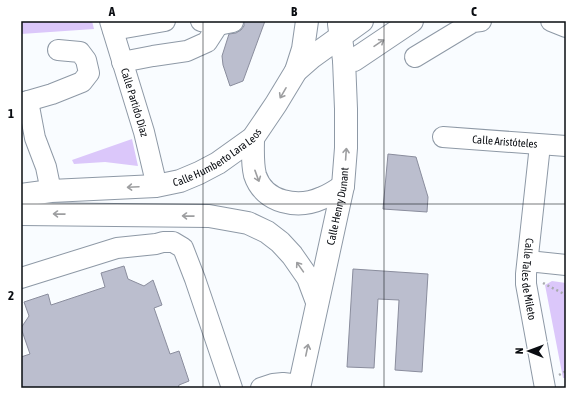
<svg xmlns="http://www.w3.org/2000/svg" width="587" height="409" font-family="'Asap Condensed',sans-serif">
<rect width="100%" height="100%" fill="#f9fcff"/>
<path fill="#dbc7fa" d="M21,21H92L94,29L21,34Z
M132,139L138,166L105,162L74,164L72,160Z
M552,281L566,283V378H563L545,285Z"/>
<path fill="#bbbece" stroke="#8a8d9d" d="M244,21H265L243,81L230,86L223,65L222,56L229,34L236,33L241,30L244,26Z
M388,154L416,157L428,197L427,212L383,209Z
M124,266L128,279L144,286L153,280L162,305L154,308L170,354L179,351L189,381L179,385L178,388H21V357L30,354L21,328L29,316L24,302L48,294L51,305L105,287L101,273Z
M353,269L428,274L422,372L395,370L399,300L378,299L374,368L347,367Z"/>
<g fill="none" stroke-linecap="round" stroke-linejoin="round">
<defs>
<g id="minor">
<path id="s1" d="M110,21L144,132L154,174L156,186"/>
<path d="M201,21L218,25L233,22"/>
<path d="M551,21L566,27"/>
<path d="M113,30L165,21"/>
<path d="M415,57L473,22L481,21"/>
<path d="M122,62L153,56L187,51L207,42L218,25"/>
<path d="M28,101L35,138L46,167L51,191"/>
<path d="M21,103L52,94L82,82L89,73L86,60L80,52L58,50"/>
<path id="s2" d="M443,137L566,146"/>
<path id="s3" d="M540,145L526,274V284L545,388"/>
<path d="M528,261L566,265"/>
<path d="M21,278L117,248L156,244L163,242H173L183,248L195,279L232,388"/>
<path d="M261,388L273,384L283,383L300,385"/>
</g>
<g id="major">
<path d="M344,60H354L412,21"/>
<path d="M296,71L303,49L307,21"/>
<path d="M253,138C253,150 252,163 255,175C264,203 298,209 322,198C330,195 337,190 343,186"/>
<path id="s4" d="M21,195L51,191L156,186L180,181L199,173L218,163L253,138L276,104L296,71L312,57L362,21"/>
<path d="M21,214L209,216L248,223L267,232L280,242L292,255L308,278L317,302"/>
<path id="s5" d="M299,388L343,186L346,148V109L344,60L339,24"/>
</g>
</defs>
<use href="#minor" stroke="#8e99a6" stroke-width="22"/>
<use href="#major" stroke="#8e99a6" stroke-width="24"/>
<path stroke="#a8abae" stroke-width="2.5" stroke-dasharray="2 3" stroke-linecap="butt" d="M543,283L566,295
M559,375L566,371"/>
<use href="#minor" stroke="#fff" stroke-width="20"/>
<use href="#major" stroke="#fff" stroke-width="22"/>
</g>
<defs><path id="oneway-shaft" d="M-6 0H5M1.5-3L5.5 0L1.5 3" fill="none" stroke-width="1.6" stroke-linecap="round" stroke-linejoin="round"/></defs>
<g stroke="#9d9ea0">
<use href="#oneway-shaft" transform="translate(379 43) rotate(-34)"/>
<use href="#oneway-shaft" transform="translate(283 93) rotate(120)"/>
<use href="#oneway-shaft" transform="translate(346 154) rotate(-86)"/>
<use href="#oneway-shaft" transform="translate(257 176) rotate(70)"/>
<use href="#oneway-shaft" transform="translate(133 187) rotate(177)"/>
<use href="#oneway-shaft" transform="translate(59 214) rotate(-179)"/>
<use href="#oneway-shaft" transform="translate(188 216) rotate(-179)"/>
<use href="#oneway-shaft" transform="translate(300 267) rotate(-125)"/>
<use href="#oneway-shaft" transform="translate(307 350) rotate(-78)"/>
</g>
<path fill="none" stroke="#090c11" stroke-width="1" stroke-opacity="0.55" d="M203,21V388M384,21V388M21,204H566"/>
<g text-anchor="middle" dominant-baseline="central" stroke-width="3" stroke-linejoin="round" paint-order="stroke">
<g font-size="11" fill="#090c11" stroke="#fff">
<text stroke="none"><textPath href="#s1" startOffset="85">Calle Partido Díaz</textPath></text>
<text stroke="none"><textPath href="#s2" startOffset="62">Calle Aristóteles</textPath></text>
<text stroke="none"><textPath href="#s4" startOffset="204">Calle Humberto Lara Leos</textPath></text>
<text stroke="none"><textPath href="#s5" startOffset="186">Calle Henry Dunant</textPath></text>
<text stroke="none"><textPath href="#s3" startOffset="135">Calle Tales de Mileto</textPath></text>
</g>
</g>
<rect width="587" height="409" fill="none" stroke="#ffffff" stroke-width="44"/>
<g transform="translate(529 351) rotate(271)" stroke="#ffffff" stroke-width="3" paint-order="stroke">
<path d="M0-3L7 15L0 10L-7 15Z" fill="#090c11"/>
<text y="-6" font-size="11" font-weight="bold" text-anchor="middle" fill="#090c11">N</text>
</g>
<rect x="22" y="22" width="543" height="365" fill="none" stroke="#090c11" stroke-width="1.5"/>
<g font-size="13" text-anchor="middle" font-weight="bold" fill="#090c11">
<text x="112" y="16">A</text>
<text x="294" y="16">B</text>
<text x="474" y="16">C</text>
<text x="11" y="118">1</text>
<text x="11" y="300">2</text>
</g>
</svg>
